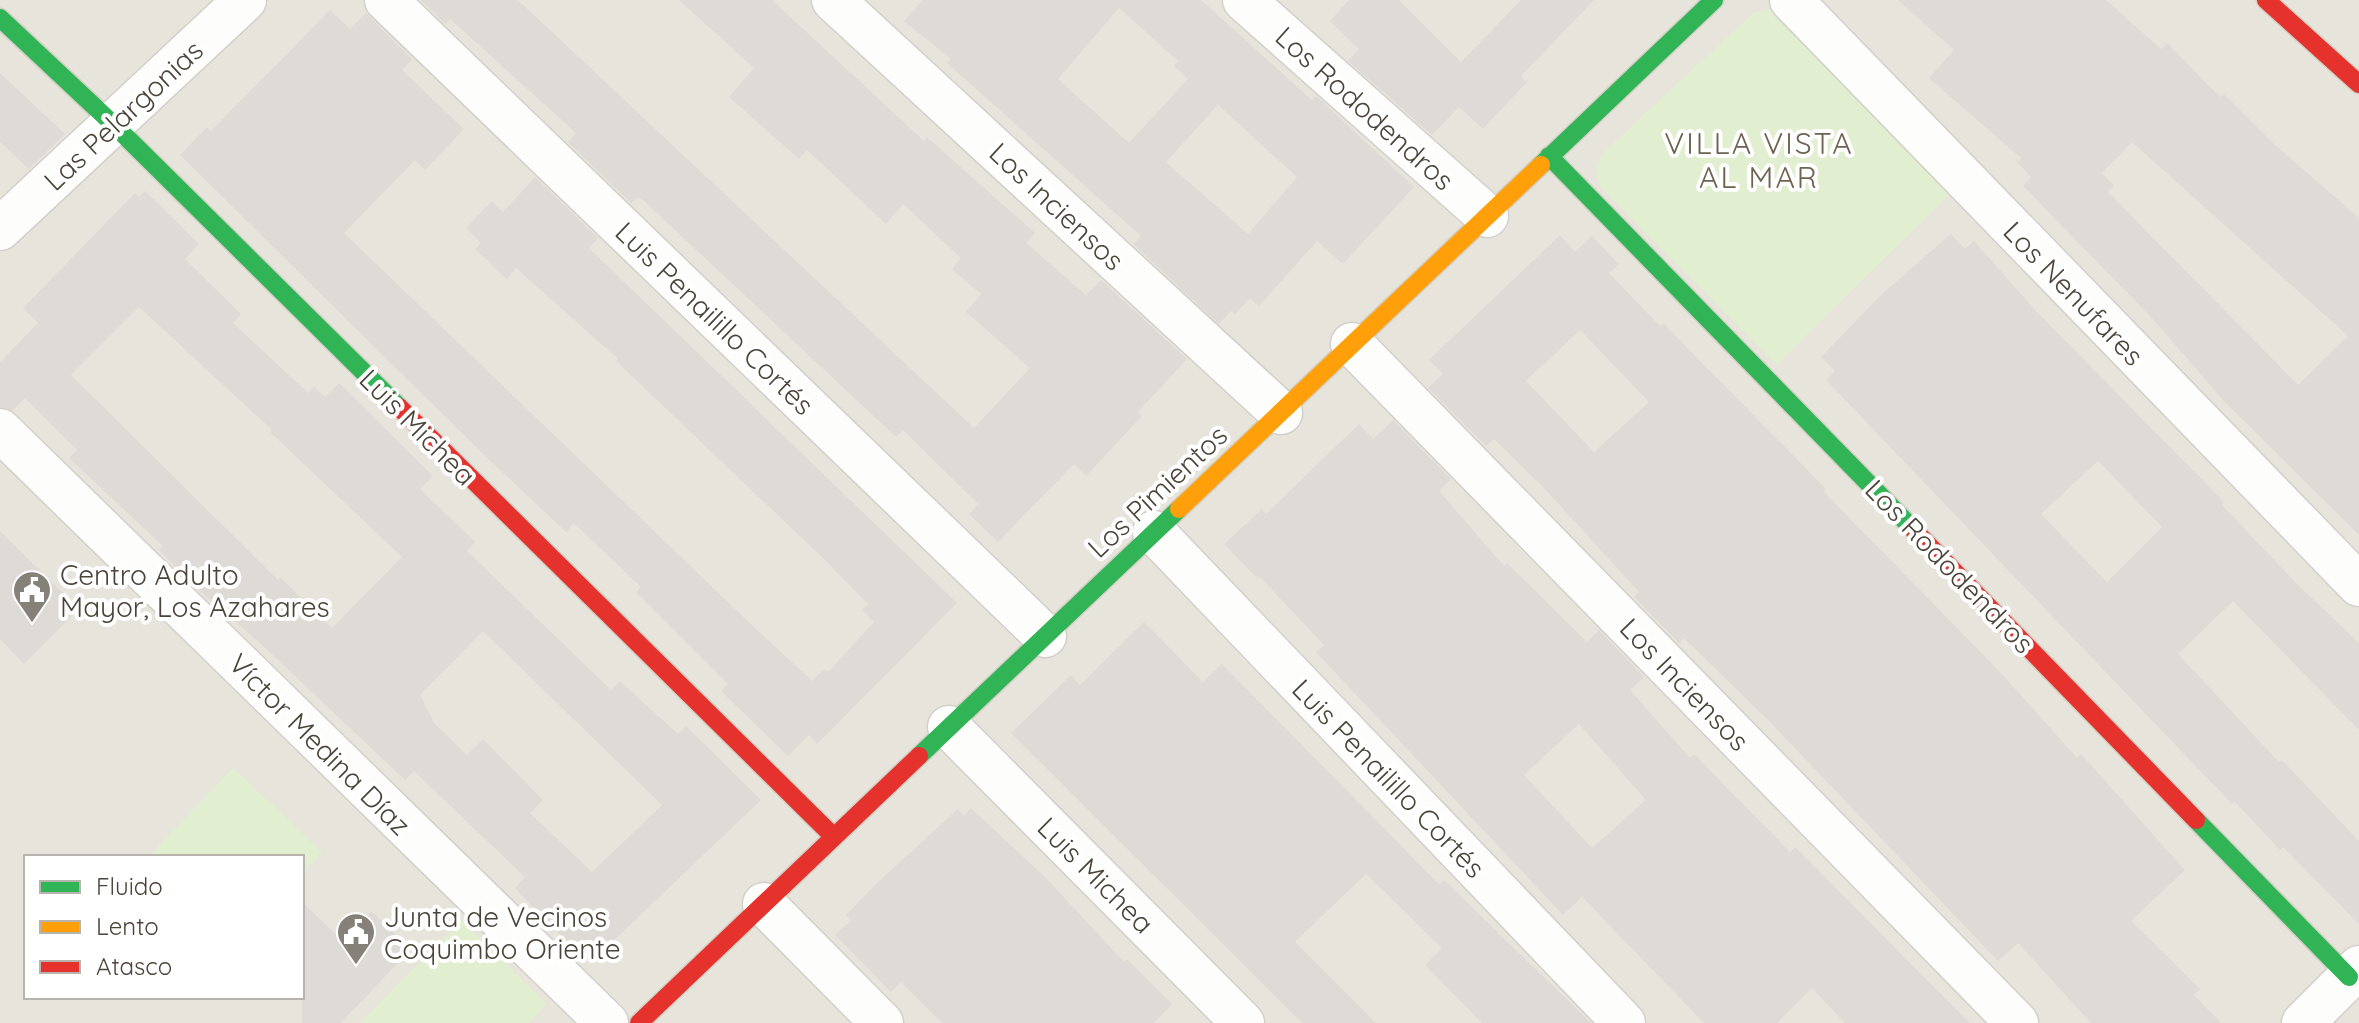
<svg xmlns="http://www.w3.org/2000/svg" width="2359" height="1023" font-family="Quicksand,sans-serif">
<rect width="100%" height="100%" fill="#f4f2ee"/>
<path fill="#e7e4dc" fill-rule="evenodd" d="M0,0H2359V1023H0ZM26,857H302V997H26Z"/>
<path fill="#e1eecf" d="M1771,9L1789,18L1957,187L1776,365L1601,188L1596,170L1604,152L1753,13Z
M233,768L322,852L302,874V857H148Z
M461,920L547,1004L528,1023H360Z"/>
<path fill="#dedbd6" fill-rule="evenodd" d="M421,0H518L974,428L1030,368L966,312L981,294L952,269L961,258L903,204L886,224L807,150L799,159L729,97L754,68L679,0H772L924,141L927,137L1035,233L1026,243L1086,295L1101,280L1187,359L1138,412L1142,416L1086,476L1074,464L998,542L969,514L978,504L903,430L896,437L642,199L637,198L631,203L568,142L576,133L450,19L445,24Z
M923,0H1201L1312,100L1316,96L1414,187L1343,264L1317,241L1259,306L1250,298L1235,314L1231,311L1219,324L1133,244L1141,236L947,63L951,59L904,21ZM1119,8L1178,61L1174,66L1188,79L1129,143L1058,79ZM1218,105L1297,177L1248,234L1166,162Z
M1349,0H1399L1461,62L1521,0H1594L1521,76L1527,82L1483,129L1459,107L1432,135L1348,61L1359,49L1330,21Z
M1898,0H2106L2161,49L2167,43L2220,97L2224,94L2275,145L2359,218V535L2224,401L2150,316L2023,186L2031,177L2017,162L2021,158L1929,78L1954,50ZM2132,142L2348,336L2298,385L2108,192L2114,186L2102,173Z
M330,10L350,29L366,13L412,59L402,70L464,129L425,170L415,160L344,233L756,629L812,681L824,669L828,672L874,622L862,610L868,604L824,559L616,361L618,359L516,268L507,279L475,249L481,243L466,228L492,201L503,212L535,177L598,238L589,248L957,603L817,744L809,735L788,756L721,691L728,684L636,592L641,587L574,523L566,532L478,449L180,155L207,127L211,131Z
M0,73L65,134L29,169L0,142Z
M145,191L199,244L185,259L241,314L233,323L308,393L314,387L325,397L339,383L433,476L420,489L475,542L467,551L611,690L620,681L678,734L686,726L761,800L610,944L602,935L580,956L515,888L525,877L414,771L405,780L261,644L229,616L227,618L159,550L163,546L69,458L77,450L25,398L13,410L0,407V362L38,323L23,308L135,193L139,197ZM139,307L272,430L270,432L402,557L332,628L280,577L278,580L71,375ZM483,631L662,805L592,872L530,813L543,800L483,739L467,755L434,723L420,695Z
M1951,234L1965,249L1974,241L2036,311L2224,502L2222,505L2299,586L2359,643V730L2233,601L2178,654L2279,762L2282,760L2359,841V924L2283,847L2280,850L2235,802L2232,804L1826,380L1835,371L1821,357L1883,293ZM2098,461L2162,527L2107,582L2041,514Z
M1560,235L1575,252L1592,236L1619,264L1609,273L1660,326L1663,323L1826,489L1824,492L2002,674L2077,758L2081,754L2185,870L2131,921L2200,989L2194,995L2221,1023H2091L2018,943L1998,961L1770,722L1684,638L1679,643L1634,597L1639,592L1544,488L1494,439L1486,446L1428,388L1443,374L1429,360ZM1580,330L1649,402L1594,452L1526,381Z
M1393,420L1451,479L1439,491L1504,566L1507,563L1587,642L1599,630L1644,677L1630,690L1690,758L1694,754L1790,852L1795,847L1970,1023H1845L1812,988L1777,1023H1704L1582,897L1563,915L1316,652L1324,645L1260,577L1258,579L1224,544L1262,509L1266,514L1359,424L1373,439ZM1579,724L1646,800L1592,848L1524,775Z
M0,531L79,609L24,664L0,639Z
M1144,622L1203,682L1222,664L1439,884L1444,880L1591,1023H1482L1425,965L1442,948L1366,874L1295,942L1376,1023H1302L1011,733L1071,675L1080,685Z
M971,808L1047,879L1124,962L1127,959L1172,1004L1154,1023H942L901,982L891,992L835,935L851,920L846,915L880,880L958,809L964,816Z
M302,902L343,941L371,911L411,949L341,1023H302Z"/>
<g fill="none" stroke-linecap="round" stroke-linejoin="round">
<defs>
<path id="street" d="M386,0L1045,636
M833,0L1281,413
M1244,0L1487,216
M1791,0L2359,585
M0,229L245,0
M1352,344L2017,1023
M0,430L607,1023
M1154,532L1624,1023
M949,727L1243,1023
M764,904L882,1023
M2303,1023L2359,967"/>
<path id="fast" d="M0,18L113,124L399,407
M1549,156L1913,529
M1541,165L1714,0
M919,756L1179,509
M2196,820L2349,977"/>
<path id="slow" d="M1179,509L1541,165"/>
<path id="jam" d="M2266,0L2359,84
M399,407L834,837
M1913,529L2196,820
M639,1023L919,756"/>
</defs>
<use href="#street" stroke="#d2d0cb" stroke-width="45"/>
<use href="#fast" stroke="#d3cfc5" stroke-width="21"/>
<use href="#slow" stroke="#d3cfc5" stroke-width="21"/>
<use href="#jam" stroke="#d3cfc5" stroke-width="21"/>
<use href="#street" stroke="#fdfdfc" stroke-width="42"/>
<use href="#fast" stroke="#30b455" stroke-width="18"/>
<use href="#slow" stroke="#ff9f0a" stroke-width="18"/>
<use href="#jam" stroke="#e5322d" stroke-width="18"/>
</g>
<defs>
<symbol id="civic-pin" viewBox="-11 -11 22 30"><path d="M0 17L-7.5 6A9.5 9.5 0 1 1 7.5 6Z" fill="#868178" stroke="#fff"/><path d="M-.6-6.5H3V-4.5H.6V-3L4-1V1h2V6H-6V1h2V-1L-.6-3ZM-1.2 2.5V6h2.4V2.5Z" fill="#fff"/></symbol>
</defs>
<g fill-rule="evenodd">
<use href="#civic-pin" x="10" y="568" width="44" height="60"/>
<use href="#civic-pin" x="334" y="910" width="44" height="60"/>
</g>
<g text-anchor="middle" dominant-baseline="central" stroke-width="8" stroke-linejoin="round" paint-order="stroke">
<g font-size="28" fill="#4b4439" stroke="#fff">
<text transform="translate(1365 108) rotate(42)">Los Rododendros</text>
<text transform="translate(123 115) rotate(-43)">Las Pelargonias</text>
<text transform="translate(1057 206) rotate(43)">Los Inciensos</text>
<text transform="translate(2074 293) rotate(46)">Los Nenufares</text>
<text transform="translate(715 318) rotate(44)">Luis Penailillo Cortés</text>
<text transform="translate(418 427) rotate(45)">Luis Michea</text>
<text transform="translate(1157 491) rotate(-43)">Los Pimientos</text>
<text transform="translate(1950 566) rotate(46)">Los Rododendros</text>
<text transform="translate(1685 684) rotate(46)">Los Inciensos</text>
<text transform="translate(320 744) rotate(45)">Víctor Medina Díaz</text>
<text transform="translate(1389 778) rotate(46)">Luis Penailillo Cortés</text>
<text transform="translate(1096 875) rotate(45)">Luis Michea</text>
</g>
<g font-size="28" fill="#4b4439" stroke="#fff" text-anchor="start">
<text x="60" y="574">Centro Adulto<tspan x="60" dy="32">Mayor, Los Azahares</tspan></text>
<text x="384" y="916">Junta de Vecinos<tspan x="384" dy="32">Coquimbo Oriente</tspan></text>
</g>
<g font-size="30" letter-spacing="2" fill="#6e6250" stroke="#fff">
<text x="1759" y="143">VILLA VISTA<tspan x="1759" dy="34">AL MAR</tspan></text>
</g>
</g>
<rect x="24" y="855" width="280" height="144" fill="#ffffff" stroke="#b7b4b0" stroke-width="2"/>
<rect x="40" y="881" width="40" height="12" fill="#30b455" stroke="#b7b4b0" stroke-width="2"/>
<text x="96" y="895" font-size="24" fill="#4b4439">Fluido</text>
<rect x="40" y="921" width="40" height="12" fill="#ff9f0a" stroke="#b7b4b0" stroke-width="2"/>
<text x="96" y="935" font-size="24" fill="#4b4439">Lento</text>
<rect x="40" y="961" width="40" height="12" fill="#e5322d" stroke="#b7b4b0" stroke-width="2"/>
<text x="96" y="975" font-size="24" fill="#4b4439">Atasco</text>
</svg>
